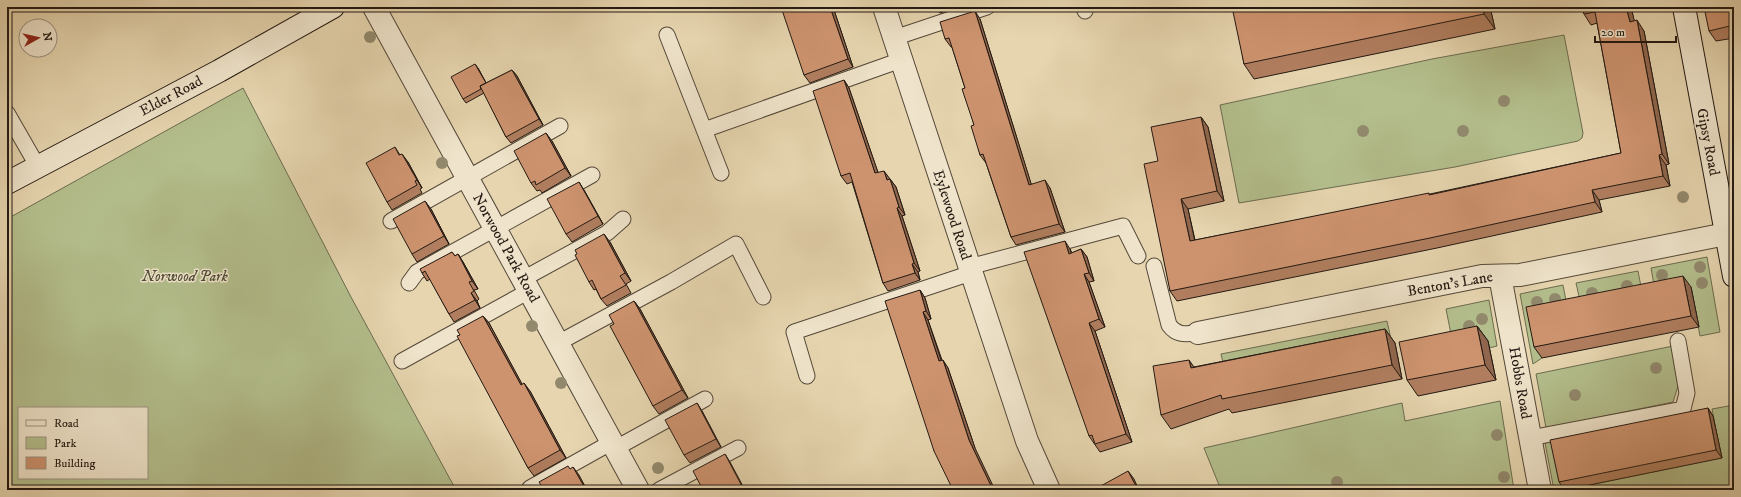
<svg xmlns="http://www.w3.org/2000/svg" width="1741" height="497" font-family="'IM FELL DW Pica',serif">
<rect width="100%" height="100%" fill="#e6d5af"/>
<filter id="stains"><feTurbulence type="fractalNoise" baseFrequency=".005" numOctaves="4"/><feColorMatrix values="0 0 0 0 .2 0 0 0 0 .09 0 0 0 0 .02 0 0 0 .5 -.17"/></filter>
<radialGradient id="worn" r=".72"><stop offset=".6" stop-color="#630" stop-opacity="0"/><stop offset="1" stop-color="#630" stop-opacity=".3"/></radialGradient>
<path fill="#b3be8c" stroke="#6b6c4f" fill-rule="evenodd" d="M1564,35L1583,133L1582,138L1578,141L1455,167L1239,203L1220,105L1432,59Z
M243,88L351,297L456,490H7V219ZM19,408H147V478H19Z
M1707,257L1720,332L1700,336L1691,287L1655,291L1651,268Z
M1638,271L1643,297L1581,305L1576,283Z
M1563,285L1568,311L1534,318L1542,358L1533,364L1520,294Z
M1489,300L1497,346L1489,348L1488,341L1453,344L1446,309Z
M1387,321L1392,344L1227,380L1221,354Z
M1673,346L1680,380L1673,402L1546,428L1536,374Z
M1500,401L1514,490H1221L1204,448L1402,403L1405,421Z
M1734,405V490H1554L1545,443L1584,436L1565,490L1721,458L1712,409Z"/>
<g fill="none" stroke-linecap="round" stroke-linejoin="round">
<defs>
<path id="lane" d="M1084,7L1085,11
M667,35L721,173
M894,38L987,7
M7,113L38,167
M704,130L901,60
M391,221L560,126
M1154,266L1169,325C1177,336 1186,334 1198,333
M969,267L1123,226L1138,256
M523,279L607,233L623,219
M409,283L417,272L592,175
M558,343L671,282L736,244L763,297
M402,361L529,291
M807,376L794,332L971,273
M1530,438L1683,409L1687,393L1678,341
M616,448L705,399
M530,488L612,442
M659,490L738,448"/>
<path id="street" d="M374,7L638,490
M884,7L1027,441L1049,490
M1500,276L1540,490
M1198,333L1482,276L1520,275L1726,234"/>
<path id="secondary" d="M1684,7L1734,276
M7,183L219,71L333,7"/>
</defs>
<use href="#lane" stroke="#544839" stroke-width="17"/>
<use href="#street" stroke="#544839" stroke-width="24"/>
<use href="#secondary" stroke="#231912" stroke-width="24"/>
<use href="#lane" stroke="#efe4cb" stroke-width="15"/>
<use href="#street" stroke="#efe4cb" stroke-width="22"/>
<use href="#secondary" stroke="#efe4cb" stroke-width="22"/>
</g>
<g fill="#92896d">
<circle cx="370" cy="37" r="6"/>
<circle cx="1504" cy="101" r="6"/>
<circle cx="1363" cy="131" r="6"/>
<circle cx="1463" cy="131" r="6"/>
<circle cx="442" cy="163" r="6"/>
<circle cx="1683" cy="197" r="6"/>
<circle cx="1700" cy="267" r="6"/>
<circle cx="1662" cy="275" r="6"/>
<circle cx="1702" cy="283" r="6"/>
<circle cx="1627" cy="286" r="6"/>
<circle cx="1592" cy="293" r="6"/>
<circle cx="1555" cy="299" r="6"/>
<circle cx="1537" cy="302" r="6"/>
<circle cx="1482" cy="319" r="6"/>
<circle cx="532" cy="326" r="6"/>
<circle cx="1469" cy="326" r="6"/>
<circle cx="1656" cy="368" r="6"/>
<circle cx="561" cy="383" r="6"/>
<circle cx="1575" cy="395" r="6"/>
<circle cx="1497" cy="435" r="6"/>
<circle cx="658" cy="468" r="6"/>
<circle cx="1504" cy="477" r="6"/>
<circle cx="1337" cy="482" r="6"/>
</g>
<path fill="#b07e5f" stroke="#231912" d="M833,7L853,67L810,83L804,75Z
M934,7H959L940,13L937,9L935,10Z
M1234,7H1490L1495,29L1254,79L1244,64Z
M1582,7H1631L1634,21L1644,31L1669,164L1666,165L1670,186L1599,200L1602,212L1437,248L1177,301L1170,291L1158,161L1201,117L1208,127L1224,201L1188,209L1195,240L1430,194L1621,153L1597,23L1591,25L1584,14Z
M1734,7V38L1716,41L1709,31Z
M980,19L1031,184L1050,188L1065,232L1016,245L1011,237L986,163L980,155L974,125L965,88L952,47H951L945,39Z
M478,68L486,83L512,70L517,76L543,125L511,143L506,137L484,93L466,103L463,99Z
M844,80L849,88L878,173L890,179L896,187L905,215L902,216L920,271L918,272L920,280L888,291L883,283L852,182L847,184L841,176Z
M552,141L571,176L542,193L540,190L537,191L531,183Z
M395,147L400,155L408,162L422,188L420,189L422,193L392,210L387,202Z
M584,190L603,224L572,242L566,234Z
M431,209L449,244L417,262L412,254Z
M610,242L631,281L626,284L631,293L607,306L601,299L596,289L594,290L589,282Z
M1070,249L1072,253L1081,249L1087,257L1094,281L1089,282L1105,327L1095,331L1132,442L1100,452L1089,436Z
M452,252L455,256L458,254L463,262L478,289L474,290L479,299L477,301L480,308L454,322L449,314L430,279L427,281L422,273Z
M1691,287L1699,327L1542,358L1534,347Z
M920,290L925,298L931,319L928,320L942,360L948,368L975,448L934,451Z
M634,301L640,309L688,398L659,414L653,406L614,324Z
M483,316L489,323L522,385L530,391L566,458L534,476L528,468L460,335Z
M1477,326L1488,341L1496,380L1418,396L1407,380Z
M1385,329L1395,343L1402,379L1232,413L1229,409L1171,429L1161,415L1194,367Z
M1708,408L1713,416L1722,458L1565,490L1559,482Z
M702,411L721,447L690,463L684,455Z"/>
<path fill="#90674e" stroke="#231912" d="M830,7H833L853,67L848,59Z
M1483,7H1490L1495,29L1484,14Z
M1626,7H1631L1637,32L1630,22Z
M975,11L980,19L1034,193L1029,185Z
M1637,20L1644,31L1669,164L1662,154Z
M475,64L478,68L490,90L487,86Z
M512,70L517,76L543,125L539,119Z
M844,80L849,88L881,181L875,173Z
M1201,117L1208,127L1224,201L1217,191Z
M546,133L552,141L571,176L565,168Z
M402,154L408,162L422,188L417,180Z
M1659,155L1666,165L1670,186L1663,176Z
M884,171L890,179L887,180Z
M890,179L896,187L905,215L899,207Z
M1045,180L1050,188L1065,232L1059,224Z
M579,182L584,190L603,224L598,216Z
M1592,190L1599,200L1602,212L1595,202Z
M1181,199L1188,209L1197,251L1190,241Z
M425,201L431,209L449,244L444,236Z
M897,208L902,216L920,271L914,263Z
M604,234L610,242L631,281L625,273Z
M1065,241L1070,249L1074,261L1069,254Z
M1081,249L1087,257L1094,281L1089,273Z
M458,254L463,262L478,289L472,281Z
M912,264L918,272L920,280L915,273Z
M1084,274L1089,282L1105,327L1099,319Z
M1683,276L1691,287L1699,327L1691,316Z
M920,290L925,298L931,319L926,311Z
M471,293L477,301L480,308L475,300Z
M634,301L640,309L688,398L682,390Z
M923,312L928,320L944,369L939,361Z
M483,316L489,323L527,393L521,385Z
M1089,323L1095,331L1132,442L1126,434Z
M1477,326L1488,341L1496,380L1485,365Z
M1385,329L1395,343L1402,379L1392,365Z
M943,360L948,368L975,448L995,490H993L969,440Z
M1189,360L1199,374L1191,368Z
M524,383L530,391L566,458L560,450Z
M697,403L702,411L721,447L716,439Z
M1708,408L1713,416L1722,458L1716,450Z
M725,454L730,462L745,490H744Z
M573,467L579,475L587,490H586Z
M1128,471L1134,479L1139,490H1138Z"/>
<path fill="#cd936f" stroke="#231912" d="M781,7H830L848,59L804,75Z
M1232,7H1483L1484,14L1244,64Z
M1582,7H1626L1630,22L1637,20L1662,154L1659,155L1663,176L1592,190L1595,202L1430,238L1170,291L1144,164L1158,161L1151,127L1201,117L1217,191L1181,199L1190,241L1429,193V195L1621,153L1595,12L1584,14Z
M1704,7H1734V25L1709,31Z
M975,11L1029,185L1045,180L1059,224L1011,237L983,154L980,155L971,126L974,125L962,89L965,88L949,38L945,39L940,22Z
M475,64L486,83L480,86L481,89L463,99L451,77Z
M512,70L539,119L506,137L480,86Z
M844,80L875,173L884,171L887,180L890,179L899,207L897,208L914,263L912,264L915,273L883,283L850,173L841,176L813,91Z
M546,133L565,168L536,185L535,181L531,183L514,151Z
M395,147L399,155L402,154L417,180L415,181L417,185L387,202L366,163Z
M579,182L598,216L566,234L547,199Z
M425,201L444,236L412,254L393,219Z
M604,234L625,273L620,276L626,285L601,299L592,280L589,282L575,255L577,254L575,250Z
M1065,241L1069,254L1081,249L1089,273L1084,274L1099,319L1089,323L1126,434L1095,444L1092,435L1089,436L1024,252Z
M452,252L455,256L458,254L472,281L469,282L474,291L471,293L475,300L449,314L425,271L422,273L420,269Z
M1683,276L1691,316L1534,347L1526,307Z
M920,290L926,311L923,312L939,361L943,360L969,440L993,490H953L934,451L885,301Z
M634,301L682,390L653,406L610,326L614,324L609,315Z
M483,316L521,385L524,383L560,450L528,468L457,336L460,335L457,330Z
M1477,326L1485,365L1407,380L1399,342Z
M1385,329L1392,365L1222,399L1221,395L1161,415L1153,366L1189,360L1191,368Z
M697,403L716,439L684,455L665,420Z
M1708,408L1716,450L1559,482L1550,440Z
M725,454L744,490H703L693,471Z
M568,466L570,469L573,467L586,490H544L539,482Z
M1128,471L1138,490H1101L1099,487Z"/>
<g text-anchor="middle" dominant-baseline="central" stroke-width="3" stroke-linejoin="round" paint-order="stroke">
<g font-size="15" fill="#231912" stroke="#efe4cb">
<text transform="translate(171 96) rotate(-28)">Elder Road</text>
<text transform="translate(1708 142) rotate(79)">Gipsy Road</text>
<text transform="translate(952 215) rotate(72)">Eylewood Road</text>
<text transform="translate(506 248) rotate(61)">Norwood Park Road</text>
<text transform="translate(1450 284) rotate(-10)">Benton's Lane</text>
<text transform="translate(1520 383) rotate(80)">Hobbs Road</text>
</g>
<g font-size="15" font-style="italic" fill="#4e4b37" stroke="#efe4cb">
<text x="185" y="276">Norwood Park</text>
</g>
</g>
<rect width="1741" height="497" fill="none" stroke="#e6d5af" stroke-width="24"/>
<rect x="8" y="8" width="1725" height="481" fill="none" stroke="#231912" stroke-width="2"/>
<rect x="12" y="12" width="1717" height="473" fill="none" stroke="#231912"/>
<rect x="18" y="407" width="130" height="72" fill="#efe4cb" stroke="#9d9381"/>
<rect x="26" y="420" width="20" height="6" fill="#efe4cb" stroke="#9d9381"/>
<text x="54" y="427" font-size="12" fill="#231912">Road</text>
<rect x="26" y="437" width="20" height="12" fill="#b3be8c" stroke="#9d9381"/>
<text x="54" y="447" font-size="12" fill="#231912">Park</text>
<rect x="26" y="457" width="20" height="12" fill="#cd936f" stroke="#9d9381"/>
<text x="54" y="467" font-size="12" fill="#231912">Building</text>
<g transform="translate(38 38) rotate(82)"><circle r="19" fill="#efe4cb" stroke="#9d9381"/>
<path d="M0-3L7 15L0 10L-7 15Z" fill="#8f2418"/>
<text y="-6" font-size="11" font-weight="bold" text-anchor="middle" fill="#231912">N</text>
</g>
<path d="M1595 36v6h81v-6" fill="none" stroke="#231912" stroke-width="2"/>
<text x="1601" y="36" font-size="12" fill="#231912" stroke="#efe4cb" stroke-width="3" paint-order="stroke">20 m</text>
<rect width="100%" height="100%" filter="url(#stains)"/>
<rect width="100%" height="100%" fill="url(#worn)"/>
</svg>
